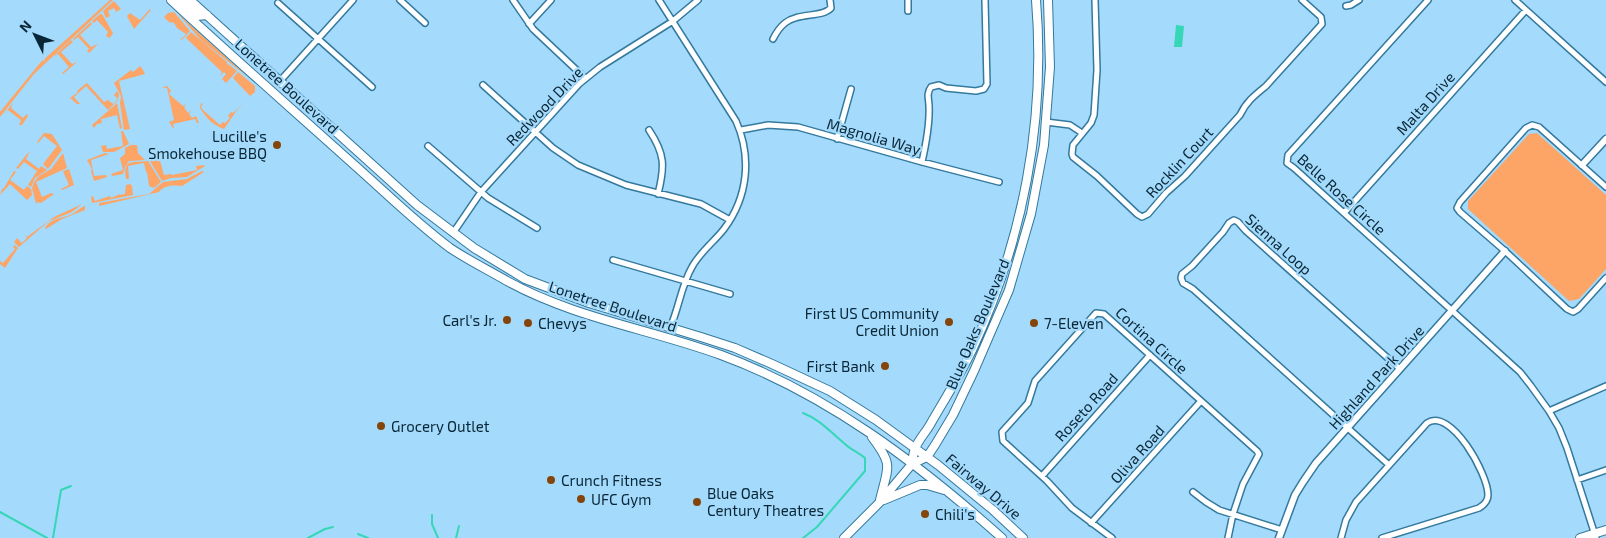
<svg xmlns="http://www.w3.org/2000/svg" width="1606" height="538" font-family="'Exo 2',sans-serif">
<rect width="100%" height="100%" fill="#a4dafb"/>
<path fill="#fca566" d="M110,0H113L34,74L0,117V112L40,63Z
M114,1L121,9L116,12L114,8L108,11L110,16L106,18L103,11Z
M150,9L151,10L134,29L127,16L130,13L140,20Z
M174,12L190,31L182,40L179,37L182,39L186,34L177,28L174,23L169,22L164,17L168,13Z
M100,14H102L113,33L110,38L106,36L108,32L97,20L94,23L92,21Z
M178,14L249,78L201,40Z
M91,22L92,24L80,35L91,47L98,44L89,53L87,51L89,49L78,37L74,40L73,39Z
M191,32L227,62V65L228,64L237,71L226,83L222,79L226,74L224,72L220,76L222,72L186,38Z
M71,40L73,42L61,52L72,64L77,62L63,74L62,73L69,67L58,54L53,57Z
M140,66L143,70L145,74L119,81L130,129L124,130L120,103L121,96L114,83L131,70L133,72Z
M238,72L255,86V92L250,96L233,78Z
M87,83L104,102L108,100L113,104L118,99L114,95L117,91L119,94L118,100L108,110L86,86L74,97L80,104H77L70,98L77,93L78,90Z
M167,86L171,91L169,94L183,106L186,104L184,107L188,113L191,110L189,114L192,118L196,116L199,123H197L195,119L173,124L174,128H173L169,122L174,120L167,88H162Z
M13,103L11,108L23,118L27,114L28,116L22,125H19L21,120L8,110L4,114Z
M117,103L122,128L120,129L117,115L101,119L102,123L97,124L94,128L92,125Z
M201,103L203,104L201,107L203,110L220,125L223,122L225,123L230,118L228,116L231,112L233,113L243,104L237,110L224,129C213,125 207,119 200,108Z
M121,131H123L129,144L114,152H103L101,146L106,145L107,149L123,146Z
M44,133L52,134L62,150L48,169L43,164L57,146L44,136L38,143L37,142Z
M1537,133L1606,195V269L1579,299L1569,301L1468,209V201L1529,134Z
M131,145H137L138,153L145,160L129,161L125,167L123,174L112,176L111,174L123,170L120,158L125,154V148Z
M30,151L26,159L39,169L41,166L47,170L35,178L31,187L28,185L37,171L24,162L18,169L16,168L27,154Z
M63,153L67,168L36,182L42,197L51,193L54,194L41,203L37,202L36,204L32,188L34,182L39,176L51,169Z
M105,153L109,154L91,160L94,176L106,175L107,177L94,181L91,171L92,169L87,160Z
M154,153L155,158L159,157L164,175L171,174L172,175L197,170L196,166L204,165L205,166L187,177L171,178L162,181L150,161V156Z
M148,161L161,182L154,188L149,186L147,172H146L144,163L128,166L129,179H126C122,158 134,163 148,161Z
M69,169L74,185L62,190L61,189L69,185L63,171Z
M14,171L16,172L10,180L24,190L27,186L31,189L32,195L27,200L10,184L0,195L2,189L4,188Z
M202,171L204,172L182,186C174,185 164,185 159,192L99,206V203L149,194L163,182L187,179Z
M130,184L132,186L133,195L92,203L91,197L93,196L95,201L110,196L111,198L120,194V195L125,194L126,185Z
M82,204L72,212L49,221L19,247L14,242L17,238L22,243L27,238L24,234L27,237L54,217Z
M85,206V210L62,219L46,229L45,228C52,216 65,219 74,213C78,210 80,208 85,206Z
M15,245L18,248L5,268L0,264V261L3,263L15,249L13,247Z"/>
<path fill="#36d7b7" d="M1176,25L1184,26L1182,47H1174Z"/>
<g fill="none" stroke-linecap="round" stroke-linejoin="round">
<path stroke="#36d7b7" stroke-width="2" d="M803,413C821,420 830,432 845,444C851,450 858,452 865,458V471L817,527L803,538
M0,512L47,538
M432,515V524L438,538
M358,534L368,538
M53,538L61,490L71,486
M308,538L325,529L333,527
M456,538L459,526"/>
<defs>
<path id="minor" d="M400,0L425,23
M513,0L533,29L585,78
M659,0L736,121C752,157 748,197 724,229C714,242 700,252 692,267C681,286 679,308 670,328
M1095,0L1097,70L1094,115L1091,123L1073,145L1072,154L1073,157L1097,176L1137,214L1142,217L1148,214L1166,193L1185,176L1240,115C1246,102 1255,95 1266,86L1322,24L1321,17L1302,0
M1428,0L1288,155L1287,163L1294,168L1520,372L1531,386L1549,411L1559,428L1567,448L1596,538
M1515,0L1606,82
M278,3L372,87
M1346,6L1351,5L1359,0
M908,11V0
M529,24L551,0
M773,39C776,33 780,27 785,23C799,12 822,18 831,8L830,0
M280,81L353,0
M483,85L553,148L578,165L626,185L701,204L730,220
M1046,122L1070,125L1082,133
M649,130C665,154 665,166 658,194
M741,130L768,125L798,127L922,162L999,182
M837,139L851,89
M428,146L488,198L537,228
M922,162C926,144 930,125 929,106C929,99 926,94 931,87L939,85L946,88L976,91L984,89L987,84L985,0
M1606,187L1539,127L1532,125L1526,128L1460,202L1457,208L1460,212L1505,251L1567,309L1573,312L1578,309L1606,278
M1344,213L1526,10
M453,233L481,192L579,84L600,67L673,21L698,0
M613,260L730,294
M1549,411L1606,386
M1389,465L1193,289L1183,283L1181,278L1182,274L1192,266L1223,232L1229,223L1234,220L1238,222L1246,231L1400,369
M1042,476L1150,355
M1577,480L1606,470
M1193,492L1206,502L1219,510L1282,530
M1091,523L1201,401
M1112,538L1072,508L1047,481L1003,441L1002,432L1028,403L1035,381L1096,313L1104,314L1257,451L1259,454L1243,484L1233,514L1228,538
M1341,538L1346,520L1356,502L1427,423C1451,407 1488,474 1488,495C1488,501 1484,505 1479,508L1382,538"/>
<path id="tertiary" d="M1582,165L1606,139
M1279,538L1295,495L1303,482L1316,463L1505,251"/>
<path id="secondary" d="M171,0C230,55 291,108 351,162C384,191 415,222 450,248C468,260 488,270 507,281C574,318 650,329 721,355C827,394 918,463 1002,538
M180,0L197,16L207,15
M190,0L417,205L474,248L525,279L589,303L701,337L735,348L772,364L830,391L876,420L938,465L993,510L1023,538
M872,437C894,466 888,466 880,500
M912,464C913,459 913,453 915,449C918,440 927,431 931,423C945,399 960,375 972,350C1023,241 1046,121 1036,0
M884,500L920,485H927L944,490
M844,538L880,502L912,464L927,457L935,445L953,415L974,371L1009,290L1031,214L1044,145L1050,67L1048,0
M1580,538L1606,530"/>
</defs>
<use href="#minor" stroke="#34799e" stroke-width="8"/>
<use href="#tertiary" stroke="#34799e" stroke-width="9"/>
<use href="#secondary" stroke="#34799e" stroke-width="10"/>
<use href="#minor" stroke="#fff" stroke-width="5"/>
<use href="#tertiary" stroke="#fff" stroke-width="6"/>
<use href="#secondary" stroke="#fff" stroke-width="8"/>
</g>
<g fill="#84440a" stroke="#a4dafb" stroke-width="2">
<circle cx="277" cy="145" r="5"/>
<circle cx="507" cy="320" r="5"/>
<circle cx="949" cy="322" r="5"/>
<circle cx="528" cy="323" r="5"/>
<circle cx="1034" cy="323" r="5"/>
<circle cx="885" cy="366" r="5"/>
<circle cx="381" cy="426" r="5"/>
<circle cx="551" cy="480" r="5"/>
<circle cx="581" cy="499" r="5"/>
<circle cx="697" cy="502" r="5"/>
<circle cx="925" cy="514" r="5"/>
</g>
<g text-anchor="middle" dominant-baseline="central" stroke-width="4.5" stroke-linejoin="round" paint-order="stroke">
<g font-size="15" fill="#092636" stroke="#a4dafb">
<text transform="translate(287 86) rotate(42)">Lonetree Boulevard</text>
<text transform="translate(1425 103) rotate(-48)">Malta Drive</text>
<text transform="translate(544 106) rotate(-46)">Redwood Drive</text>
<text transform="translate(874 136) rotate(16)">Magnolia Way</text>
<text transform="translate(1179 162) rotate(-47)">Rocklin Court</text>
<text transform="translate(1342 194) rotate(42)">Belle Rose Circle</text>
<text transform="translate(1279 244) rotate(42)">Sienna Loop</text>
<text transform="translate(613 306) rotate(18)">Lonetree Boulevard</text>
<text transform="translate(977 324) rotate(-67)">Blue Oaks Boulevard</text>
<text transform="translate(1152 340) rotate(42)">Cortina Circle</text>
<text transform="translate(1376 377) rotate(-48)">Highland Park Drive</text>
<text transform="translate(1086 407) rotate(-48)">Roseto Road</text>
<text transform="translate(1137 454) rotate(-48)">Oliva Road</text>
<text transform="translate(984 486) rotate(40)">Fairway Drive</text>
</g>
<g font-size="15" fill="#092636" stroke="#a4dafb" text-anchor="start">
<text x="267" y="136" text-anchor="end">Lucille's<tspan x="267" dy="17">Smokehouse BBQ</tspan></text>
<text x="939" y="313" text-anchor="end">First US Community<tspan x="939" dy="17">Credit Union</tspan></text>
<text x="497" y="320" text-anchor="end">Carl's Jr.</text>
<text x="538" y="323">Chevys</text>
<text x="1044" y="323">7-Eleven</text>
<text x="875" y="366" text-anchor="end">First Bank</text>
<text x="391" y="426">Grocery Outlet</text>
<text x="561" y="480">Crunch Fitness</text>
<text x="707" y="493">Blue Oaks<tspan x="707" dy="17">Century Theatres</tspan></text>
<text x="591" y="499">UFC Gym</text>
<text x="935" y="514">Chili's</text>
</g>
</g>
<g transform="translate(35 35) rotate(312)" stroke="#a4dafb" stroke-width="4" paint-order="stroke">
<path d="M0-4L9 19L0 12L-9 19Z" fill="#092636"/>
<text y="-8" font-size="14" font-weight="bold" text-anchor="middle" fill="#092636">N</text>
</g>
</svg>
